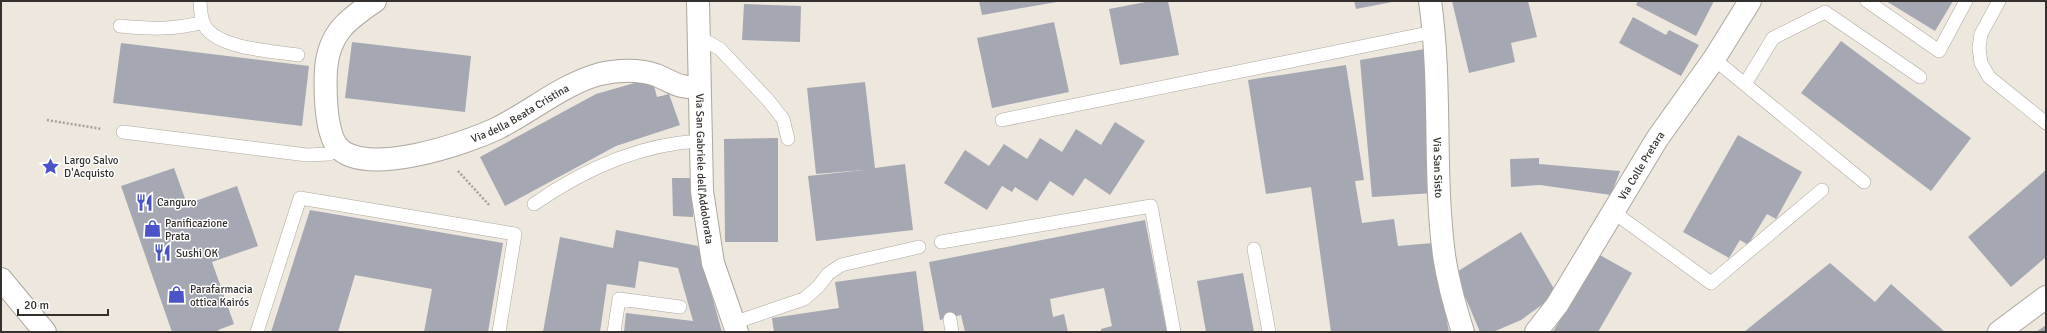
<svg xmlns="http://www.w3.org/2000/svg" width="2047" height="333" font-family="Signika,sans-serif">
<rect width="100%" height="100%" fill="#ede7dd"/>
<path fill="#a5a8b2" d="M979,1H1057V2L982,15Z
M1151,1H1168L1179,55L1120,65L1109,9Z
M1354,1H1392V2L1356,9Z
M1452,1H1528L1537,37L1511,43L1515,62L1469,73Z
M1638,1H1714L1696,36L1636,5Z
M1886,1H1953L1935,31Z
M744,4L801,6L800,42L742,40Z
M1633,17L1666,35L1669,30L1699,45L1681,76L1619,43Z
M1054,22L1069,92L992,108L977,38Z
M1841,41L1971,138L1931,191L1801,93Z
M352,42L471,56L465,112L345,98Z
M121,43L309,66L302,126L113,103Z
M1425,49L1433,193L1372,197L1360,60Z
M1346,65L1364,180L1355,181L1362,223L1394,219L1398,246L1433,243L1449,332H1331L1311,187L1266,194L1248,80Z
M652,78L657,97L669,94L680,125L616,146L505,206L480,157L596,94Z
M865,82L875,168L905,164L913,230L816,241L808,176L864,170L816,174L807,88Z
M1115,122L1145,141L1110,195L1085,178L1073,196L1050,181L1037,201L1015,187L1012,192L1002,186L987,210L944,183L965,150L989,166L1004,144L1027,159L1040,138L1062,152L1076,129L1101,145Z
M1738,135L1802,172L1776,219L1767,214L1748,245L1740,240L1729,258L1683,232Z
M778,138V242H725L724,139Z
M1539,158V164L1620,171L1611,195L1540,185L1511,187L1510,159Z
M174,168L187,204L237,186L258,246L212,262L234,324L218,330L219,332H172L121,186Z
M2046,170V257L2011,287L1968,237Z
M672,178H692L693,217L673,216Z
M310,210L503,243L488,332H424L432,289L355,275L338,332H271Z
M1145,220L1167,332H1101V329L1112,326L1104,288L1050,299L1053,317L1064,314L1068,332H965L961,315L940,320L929,262Z
M616,230L698,246L722,332H624L626,313L693,321L678,268L639,261L635,288L607,284L600,332H543L560,237L613,248Z
M1521,232L1557,294L1521,320L1493,332H1480L1455,273Z
M1598,254L1632,273L1598,332H1553Z
M1830,263L1875,302L1891,284L1945,332H1744Z
M916,271L924,332H774L772,318L839,308L835,282Z
M1243,273L1254,332H1206L1197,281Z
M2046,325V332H2036Z"/>
<g fill="none" stroke-linecap="round" stroke-linejoin="round">
<defs>
<path id="lane" d="M200,1C201,10 200,20 206,28C222,49 273,51 298,55
M1867,1L1939,51L1966,1
M1999,1L1981,34L1979,48L1981,63L1989,77L2046,123
M120,26C149,29 175,30 203,22
M699,37L720,49L768,100L783,119L788,139
M1714,59L1864,182
M1745,84L1773,38L1825,12L1920,77
M1002,120L1433,32
M123,132L307,155L329,154L340,149
M534,204C583,170 640,144 700,141
M1612,211L1711,283L1822,190
M941,242L1151,206L1174,332
M1254,249L1269,332
M950,319L952,332
M733,323L804,299L818,287L828,274L841,265L919,247
M257,332L300,198L515,234L499,332
M614,332L619,299L680,307"/>
<g id="street">
<path id="s1" d="M375,1C347,20 329,33 326,69C325,88 325,130 337,146C363,179 467,143 498,128C532,111 563,84 600,74C617,70 639,69 656,75C673,82 679,89 699,87"/>
<path id="s2" d="M698,1L702,191L713,263L737,332"/>
<path id="s3" d="M1430,1C1442,85 1433,171 1444,255C1448,282 1455,307 1463,332"/>
<path id="s4" d="M1536,332L1557,305L1657,139L1714,59L1750,1"/>
<path d="M1999,332L2046,297"/>
</g>
<path id="primary" d="M1,279L45,332"/>
</defs>
<use href="#lane" stroke="#ada79d" stroke-width="14"/>
<use href="#street" stroke="#ada79d" stroke-width="24"/>
<use href="#primary" stroke="#ada79d" stroke-width="24"/>
<path stroke="#a49f98" stroke-width="2.5" stroke-dasharray="2 2" stroke-linecap="butt" d="M47,120L102,129
M458,171L490,206"/>
<use href="#lane" stroke="#fff" stroke-width="13"/>
<use href="#street" stroke="#fff" stroke-width="22"/>
<use href="#primary" stroke="#fff" stroke-width="22"/>
</g>
<defs>
<symbol id="sight-bare" viewBox="-9 -9 18 18"><path d="M0-6L1.8-2.2L6-1.7L2.9 1.2L3.7 5.4L0 3.3L-3.7 5.4L-2.9 1.2L-6-1.7L-1.8-2.2Z" fill="#4a53c8" stroke="#fff" stroke-width="2.5" paint-order="stroke"/></symbol>
<symbol id="restaurant-bare" viewBox="-9 -9 18 18"><path d="M-5-6h1v4h1v-4h1v4h1v-4h1v5L-1.5 .5V6h-2V.5L-5-1ZM5-6V6H3V1.5H1.5Q1.5-4 5-6Z" fill="#4a53c8" stroke="#fff" stroke-width="2.5" paint-order="stroke"/></symbol>
<symbol id="shop-bare" viewBox="-9 -9 18 18"><path d="M-5-2.5h2.3a2.7 3.5 0 0 1 5.4 0H5L5.5 6h-11ZM-1.5-2.5h3a1.5 2.3 0 0 0-3 0Z" fill="#4a53c8" stroke="#fff" stroke-width="2.5" paint-order="stroke"/></symbol>
</defs>
<g fill-rule="evenodd">
<use href="#sight-bare" x="38" y="154" width="25" height="25"/>
<use href="#restaurant-bare" x="132" y="190" width="25" height="25"/>
<use href="#shop-bare" x="140" y="216" width="25" height="25"/>
<use href="#restaurant-bare" x="150" y="240" width="25" height="25"/>
<use href="#shop-bare" x="164" y="282" width="25" height="25"/>
</g>
<g text-anchor="middle" dominant-baseline="central" stroke-width="3" stroke-linejoin="round" paint-order="stroke">
<g font-size="11" fill="#33302d" stroke="#fff">
<text stroke="none"><textPath href="#s1" startOffset="362">Via della Beata Cristina</textPath></text>
<text stroke="none"><textPath href="#s4" startOffset="197">Via Colle Pretara</textPath></text>
<text stroke="none"><textPath href="#s3" startOffset="167">Via San Sisto</textPath></text>
<text stroke="none"><textPath href="#s2" startOffset="168">Via San Gabriele dell'Addolorata</textPath></text>
</g>
<g font-size="11" fill="#33302d" stroke="#fff" text-anchor="start">
<text x="64" y="160">Largo Salvo<tspan x="64" dy="13">D'Acquisto</tspan></text>
<text x="157" y="202">Canguro</text>
<text x="165" y="223">Panificazione<tspan x="165" dy="13">Prata</tspan></text>
<text x="176" y="253">Sushi OK</text>
<text x="190" y="289">Parafarmacia<tspan x="190" dy="13">ottica Kairós</tspan></text>
</g>
</g>
<rect width="2047" height="333" fill="none" stroke="#33302d" stroke-width="4"/>
<path d="M18 309v6h90v-6" fill="none" stroke="#33302d" stroke-width="2"/>
<text x="24" y="309" font-size="12" fill="#33302d" stroke="#ffffff" stroke-width="3" paint-order="stroke">20 m</text>
</svg>
